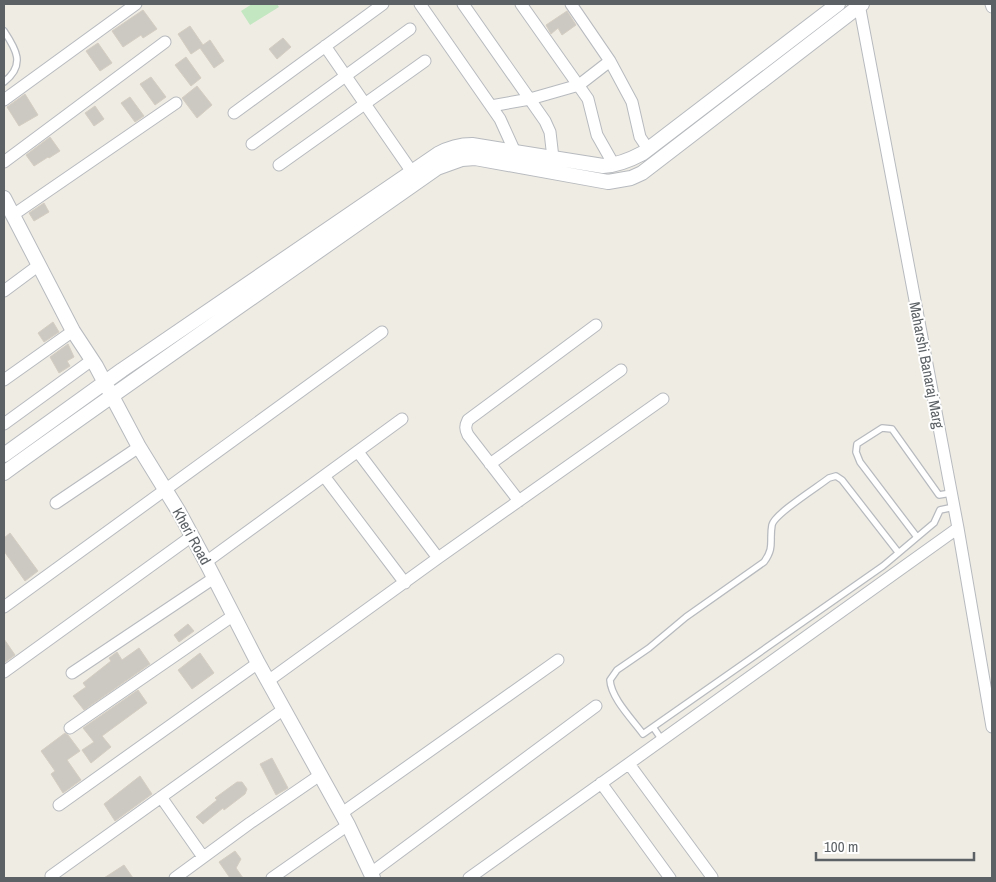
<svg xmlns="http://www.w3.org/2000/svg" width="996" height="882" font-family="'Archivo Narrow',sans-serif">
<rect width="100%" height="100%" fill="#efece4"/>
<path fill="#c3e7c0" d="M252,4H277L279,7L250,25L241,11Z"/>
<path fill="#ccc9c3" stroke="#d4cdc2" d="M143,10L157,29L143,38L141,35L123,47L112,31Z
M567,11L576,25L562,35L558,28L551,34L546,25Z
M190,26L203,45L210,40L224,61L214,68L200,48L191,54L178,34Z
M283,38L291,47L277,59L269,49Z
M98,43L112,63L100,71L86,51Z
M186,57L201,78L191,86L175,65Z
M151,77L166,97L155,105L140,84Z
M197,86L212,105L197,118L182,98Z
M25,94L38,115L19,126L7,107Z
M130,97L144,116L135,122L121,103Z
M95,106L104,119L94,126L85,113Z
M50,137L60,151L49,158L48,157L34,166L26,155Z
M44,203L49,212L34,221L29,213Z
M53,322L59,332L44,342L38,333Z
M68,344L74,357L67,361L70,366L59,373L50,357Z
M10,533L38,571L25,581L4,551V538Z
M188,624L194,631L179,642L174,635Z
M4,639L15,655L4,663Z
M139,648L150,664L84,710L73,696L86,687L83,683L111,661L109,658L117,652L122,660Z
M200,653L214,673L192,689L178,670Z
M138,690L147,703L102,736L111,747L91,763L82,750L94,742L83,728Z
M65,733L68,735L80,751L67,760L81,780L63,793L51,774L55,771L41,751Z
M272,758L288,788L276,795L260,764Z
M140,776L152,794L115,821L104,804Z
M237,782H242L247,789L245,794L224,810L223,808L203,824L196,817L217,800L215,798Z
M235,851L241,859L236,868L243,878H230L219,862Z
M124,865L133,878H104Z"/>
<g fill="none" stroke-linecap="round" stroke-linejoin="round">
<defs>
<path id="service" d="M4,31C16,49 26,65 4,82
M917,537L860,462L856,452L857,444L882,428L892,429L939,495L951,493
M653,727L643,734C632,719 611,698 610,680L617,670L649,648L686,617L764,562C775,547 769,541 772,525C774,514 819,486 829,478L836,476L842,480L898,552
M662,740L653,727L883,566L934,523L940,510L954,507"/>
<path id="minor" d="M420,4L500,119L515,152
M463,4L545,121L550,132L553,158
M521,4L588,99L597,135L614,165
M571,4L610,61L632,102L640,137L648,149
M859,4L958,528L992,727
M991,4L992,7
M325,46L412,172
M4,100L136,4
M491,106L530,99L579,85L610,61
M234,113L383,4
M252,144L410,29
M4,162L165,42
M279,165L425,61
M13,215L176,103
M4,291L39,265
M4,380L73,331
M4,424L92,360
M358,452L438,558
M490,464L621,370
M324,476L405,583
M519,501L468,435C465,429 465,426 468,420L596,325
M56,503L139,447
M206,562L402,419
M4,607L382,332
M4,672L192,536
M72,673L214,578
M268,681L438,558L663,399
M70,728L234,615
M629,764L712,877
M601,783L670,878
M161,797L203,857
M59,805L258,663
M342,813L558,660
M371,873L596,706
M51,876L284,709
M175,878L250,823L320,775
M272,878L348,825
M469,878L958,528"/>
<path id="tertiary" d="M4,198L73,331L96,366L139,447L179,512L206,562L258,663L348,825L373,878
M4,455L122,370L438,154C449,148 459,145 472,145L603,166C618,165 630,160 643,153L838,4
M4,473C147,370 292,270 437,168L462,159L475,158L608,182L631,178L642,173L862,4"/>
</defs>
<use href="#service" stroke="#b7babe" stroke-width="8"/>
<use href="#minor" stroke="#b7babe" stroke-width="13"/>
<use href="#tertiary" stroke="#b7babe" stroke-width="16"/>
<use href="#service" stroke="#fff" stroke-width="5.5"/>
<use href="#minor" stroke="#fff" stroke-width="11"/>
<use href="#tertiary" stroke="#fff" stroke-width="14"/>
</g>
<g text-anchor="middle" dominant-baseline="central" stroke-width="4" stroke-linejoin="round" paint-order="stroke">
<g font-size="15" fill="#5c6165" stroke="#fff">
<text transform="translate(927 365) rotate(79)">Maharshi Banaraj Marg</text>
<text transform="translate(192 536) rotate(61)">Kheri Road</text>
</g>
</g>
<rect width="996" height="882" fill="none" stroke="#5c6165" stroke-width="10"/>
<path d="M816 852v8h158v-8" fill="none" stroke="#5c6165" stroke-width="2.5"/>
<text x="824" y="852" font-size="15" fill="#5c6165" stroke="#ffffff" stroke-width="4" paint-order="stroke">100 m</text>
</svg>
